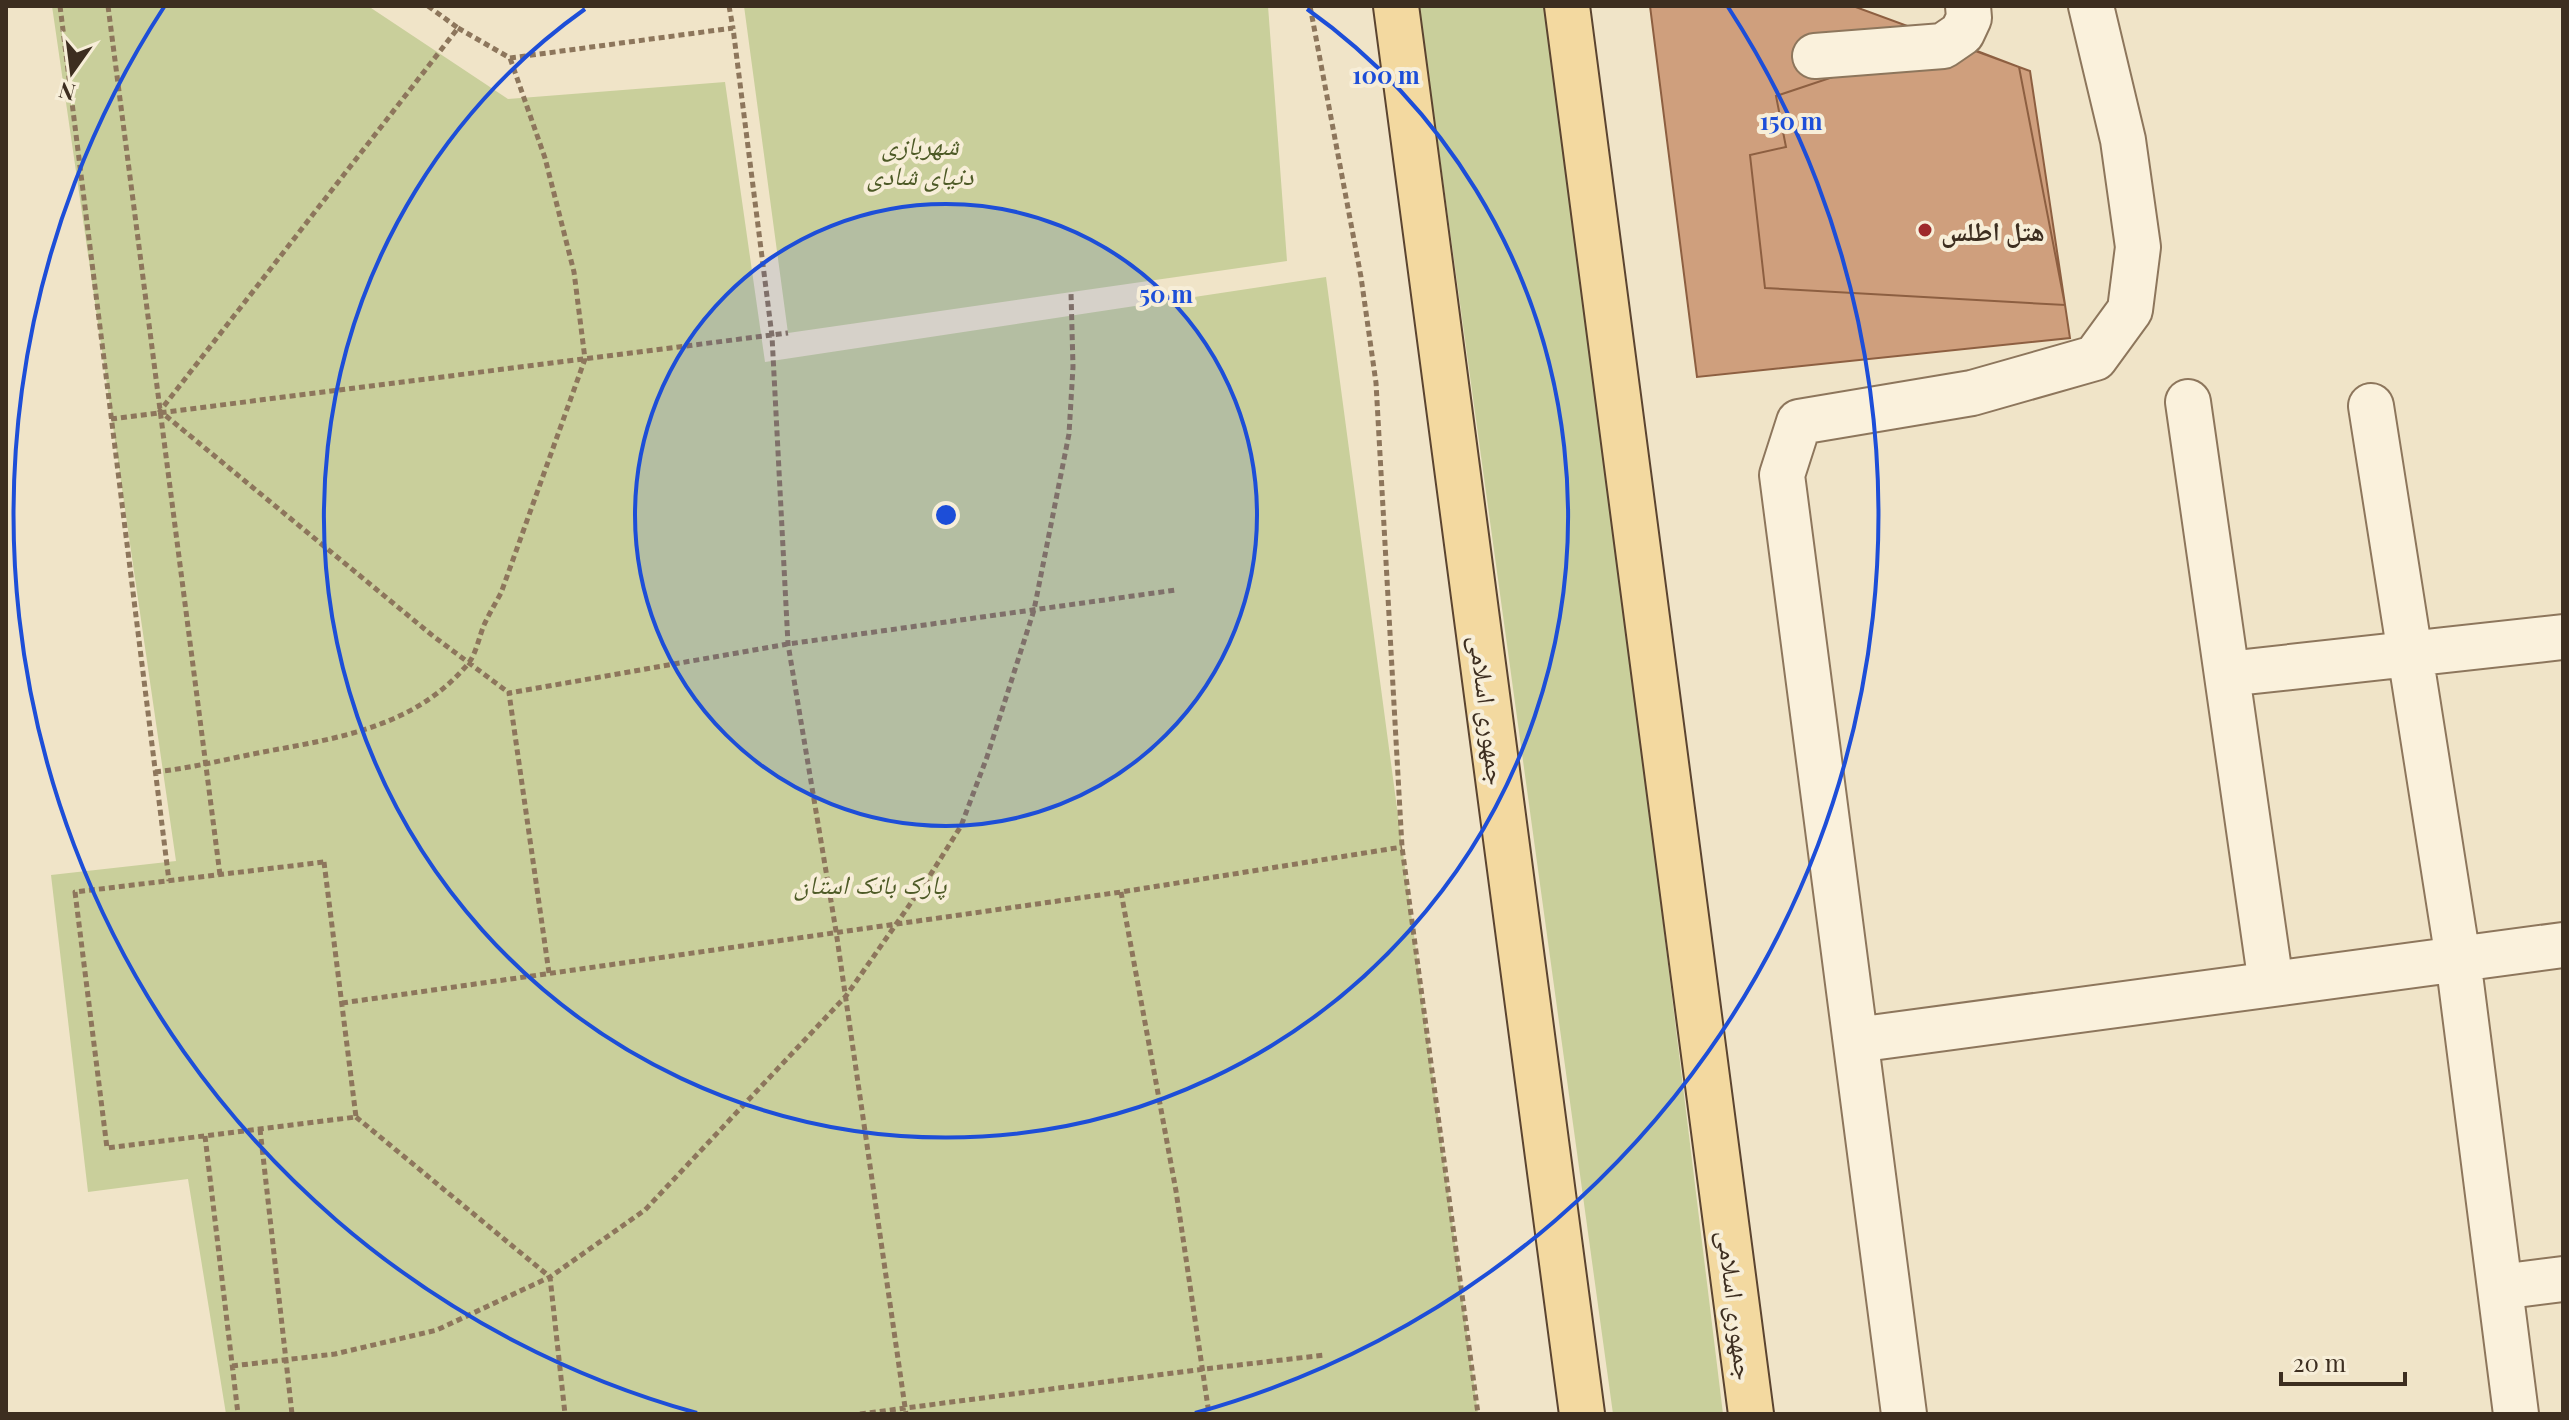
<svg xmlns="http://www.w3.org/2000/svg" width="2569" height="1420" font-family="'Playfair Display','Noto Naskh Arabic',serif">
<rect width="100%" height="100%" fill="#f0e4c8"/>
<path fill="#c9cf9b" d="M52,6H368L508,99L725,82L765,362L1326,277L1478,1414H226L188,1179L88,1192L51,875L176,861Z
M744,6H1268L1287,261L788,333Z
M1419,6H1551L1723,1414H1613Z"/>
<path fill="#cf9f7d" stroke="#8d5f41" stroke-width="2" d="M1650,6H1853L2030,71L2070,338L1697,377Z
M1977,51L2019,67L2065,305L1765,288L1750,155L1786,147L1776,96L1839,75L1845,54Z"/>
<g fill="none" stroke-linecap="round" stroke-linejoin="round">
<defs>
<path id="minor" d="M1815,56L1943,46L1962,33L1969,18L1968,6
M2188,402L2271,984
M2371,406L2458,959L2516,1414
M2227,674L2563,637
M1856,1040L2563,945
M2500,1287L2563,1279
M1904,1414L1782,475L1799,422L1972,393L2095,358L2130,310L2138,247L2123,140L2091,6"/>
<path id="major" d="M1396,6L1582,1414
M1567,6L1751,1414"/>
</defs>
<use href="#minor" stroke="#8d765c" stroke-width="48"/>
<use href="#major" stroke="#5b4430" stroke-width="48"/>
<path stroke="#8d765c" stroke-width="5" stroke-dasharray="6 4" stroke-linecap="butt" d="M60,6L169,881
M108,6L220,875
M428,6L458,28L160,411L433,636L509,693
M729,6L733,28
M1310,6L1361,277L1376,383L1402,847L1478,1414
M458,28L510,58L733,28L772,336L788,644L836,931L906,1414
M111,419L788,333
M155,772C192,768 227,759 263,752C339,738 414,727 467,665C476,655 479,637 484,625C489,614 495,604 501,593L585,359L574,272L545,158L510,58
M324,862L356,1117L107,1148L75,892Z
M1121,892L1176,1191L1209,1414
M549,973L509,693L788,644L1176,590
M342,1003L1121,892L1402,847
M356,1117L550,1277L565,1414
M260,1129L292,1414
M205,1136L238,1414
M232,1366L335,1354L437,1330L550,1277L645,1210L846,996L929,877L961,826L987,757L1034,610L1069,434L1073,367L1071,292
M860,1414L1204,1369L1325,1355"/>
<use href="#minor" stroke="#faf1dc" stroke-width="44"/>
<use href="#major" stroke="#f3d9a0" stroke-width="44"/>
</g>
<circle cx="946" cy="515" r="311" fill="#1d4ed8" fill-opacity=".12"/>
<g fill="none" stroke="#1d4ed8" stroke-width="4">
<circle cx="946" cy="515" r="311"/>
<path d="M1307 9A622 622 0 1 1 585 9"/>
<path d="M697 1413A932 932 0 0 1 164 7M1728 7A932 932 0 0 1 1195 1413"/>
</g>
<circle fill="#9e2a2b" stroke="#f7eed8" stroke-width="3" cx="1925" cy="230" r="8"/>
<g text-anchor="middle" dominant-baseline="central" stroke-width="8" stroke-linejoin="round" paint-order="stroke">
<g font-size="26" font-style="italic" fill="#4d5a26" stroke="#f7eed8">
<text x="920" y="144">شهربازی<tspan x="920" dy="30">دنیای شادی</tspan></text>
<text x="870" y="883">پارک بانک استان</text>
</g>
<g font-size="26" font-weight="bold" fill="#3d2e20" stroke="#f7eed8" text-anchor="start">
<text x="1941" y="230">هتل اطلس</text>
</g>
<g font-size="26" fill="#3d2e20" stroke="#f7eed8">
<text transform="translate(1489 710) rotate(83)">جمهوری اسلامی</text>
<text transform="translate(1737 1305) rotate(83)">جمهوری اسلامی</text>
</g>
</g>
<circle cx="946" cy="515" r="12" fill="#1d4ed8" stroke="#f7eed8" stroke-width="4"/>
<g font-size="24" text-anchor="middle" font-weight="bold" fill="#1d4ed8" stroke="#f7eed8" stroke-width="8" stroke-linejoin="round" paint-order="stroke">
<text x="1386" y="84">100 m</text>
<text x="1791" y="130">150 m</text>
<text x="1166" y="303">50 m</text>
</g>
<rect width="2569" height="1420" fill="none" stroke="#3d2e20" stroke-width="16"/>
<g transform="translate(72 72) rotate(194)" stroke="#f7eed8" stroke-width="6" paint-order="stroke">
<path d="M0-6L14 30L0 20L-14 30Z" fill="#3d2e20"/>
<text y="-12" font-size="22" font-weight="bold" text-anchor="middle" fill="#3d2e20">N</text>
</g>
<path d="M2281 1372v12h124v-12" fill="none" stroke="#3d2e20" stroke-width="4"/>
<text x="2293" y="1372" font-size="24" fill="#3d2e20" stroke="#f7eed8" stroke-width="6" paint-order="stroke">20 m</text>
</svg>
